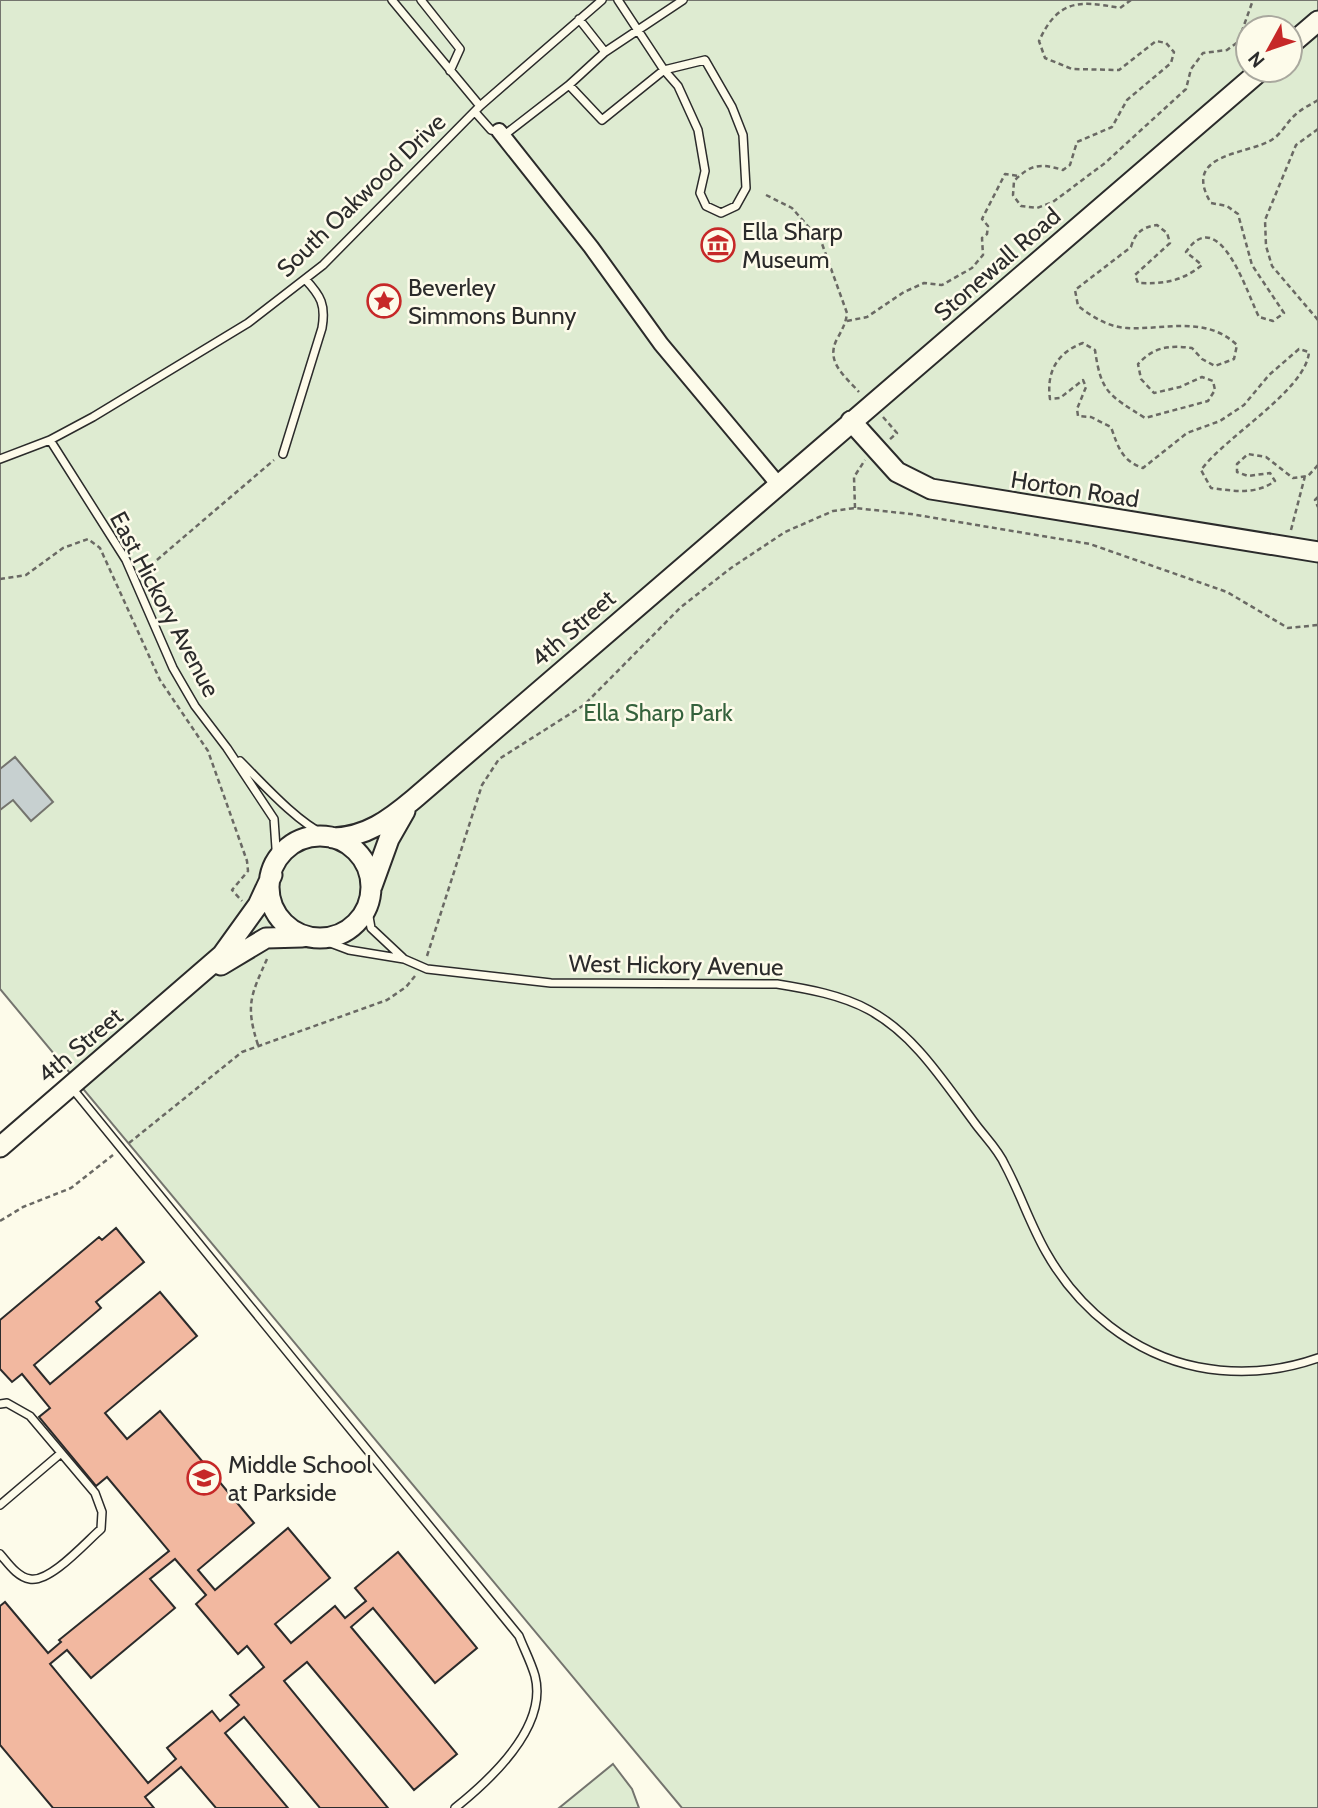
<svg xmlns="http://www.w3.org/2000/svg" width="1318" height="1808" font-family="Cabin,sans-serif">
<rect width="100%" height="100%" fill="#fdfbea"/>
<path fill="#deebd1" stroke="#74746e" stroke-width="2" fill-rule="evenodd" d="M0,0H1318V1808H682L0,989ZM1248,28H1290V70H1248Z
M613,1764L632,1789L639,1808H559Z"/>
<path fill="#c7d0d0" stroke="#74746e" stroke-width="2" d="M15,757L53,802L31,821L13,800L0,810V769Z"/>
<path fill="#f2b8a0" stroke="#2b2b2b" stroke-width="2" fill-rule="evenodd" d="M116,1228L144,1262L96,1302L101,1308L34,1365L50,1384L160,1292L197,1336L105,1413L127,1439L160,1411L254,1523L198,1570L215,1590L288,1528L330,1578L275,1624L291,1643L335,1606L345,1618L366,1601L355,1588L398,1552L477,1648L435,1683L373,1608L351,1627L457,1754L414,1790L307,1662L284,1681L388,1808H320L244,1717L225,1733L288,1808H216L181,1767L145,1797L154,1808H53L0,1745V1606L5,1602L48,1653L61,1642L59,1640L169,1551L107,1477L96,1486L39,1417L50,1408L22,1374L12,1382L0,1369V1320L99,1237L102,1240ZM175,1559L206,1595L196,1604L238,1654L247,1646L264,1667L230,1695L239,1705L220,1721L212,1711L167,1748L176,1759L148,1783L50,1664L67,1650L91,1678L175,1608L150,1579Z"/>
<g fill="none" stroke-linecap="round" stroke-linejoin="round">
<defs>
<path id="lane" d="M392,0L480,106
M421,0L460,49L450,71
M605,52L683,0
M569,85L605,52L579,19
M475,112L491,130L507,133L569,85L602,120L664,70L705,60L732,107L743,135L746,188L736,206L721,213L706,206L700,193L705,171L698,130L678,86L664,70L618,0
M50,440L126,560L173,668L195,706L227,748L274,819L277,863
M283,454L322,328C326,305 321,296 305,279
M0,459L50,440L93,417L248,323L323,265L480,106L602,0
M240,761C264,785 296,821 325,835
M367,905L371,928L403,958
M317,938L349,950L404,959L427,969L551,983L777,984C808,989 842,995 869,1010C914,1034 944,1082 974,1122C984,1136 998,1149 1005,1165C1020,1193 1030,1224 1046,1252C1078,1309 1133,1354 1198,1367C1239,1375 1278,1372 1318,1358
M72,1088L519,1636C524,1649 531,1662 535,1676C548,1727 490,1780 455,1808
M0,1404L7,1403L30,1416L95,1493L102,1512L101,1529C86,1542 50,1583 30,1579C17,1577 8,1563 0,1554
M0,1505L60,1454"/>
<path id="street" d="M499,131L591,247L661,344L778,484"/>
<path id="secondary" d="M1290,45L1318,21
M851,421L897,472L931,489L1318,552
M269 887a51 51 0 1 1 102 0a51 51 0 1 1-102 0Z
M333,838C366,837 389,820 414,799L1261,70
M372,886L389,839L405,811
M221,965L266,938L302,937
M0,1147L222,955L258,905L272,875"/>
</defs>
<use href="#lane" stroke="#2b2b2b" stroke-width="10"/>
<use href="#street" stroke="#2b2b2b" stroke-width="18"/>
<use href="#secondary" stroke="#2b2b2b" stroke-width="23"/>
<path stroke="#6a6964" stroke-width="2.5" stroke-dasharray="5 3.5" stroke-linecap="butt" d="M1131,0L1120,8C1078,0 1058,0 1039,41L1045,58L1072,69L1119,70L1156,41L1166,43L1174,52L1171,63L1127,100L1112,127L1077,142L1070,165L1063,170C1040,163 1031,164 1014,181L1013,195L1021,206L1037,208L1053,202L1105,163L1186,89L1191,69L1203,53L1227,50L1238,42L1253,0
M1318,100C1310,105 1301,109 1295,115C1287,122 1282,133 1273,139C1250,155 1180,152 1211,203L1227,206L1238,214L1252,265L1284,313L1273,321L1259,317C1249,299 1220,201 1186,252L1202,265C1181,282 1163,284 1138,283L1135,275L1170,243L1167,233L1157,225C1142,227 1135,233 1131,247L1075,290L1078,306C1093,317 1108,327 1127,328C1166,330 1205,315 1237,345L1234,359L1215,366L1202,359L1192,348C1168,345 1154,347 1138,364L1141,379L1154,393L1180,387L1202,377L1213,381L1215,390L1208,401L1145,418C1109,395 1101,393 1095,350L1083,343C1058,352 1046,371 1050,399L1060,398L1083,380L1086,387L1077,409L1078,416L1091,417L1111,427C1118,447 1122,461 1143,468L1187,433L1220,421L1244,405L1269,375L1299,349L1309,352C1306,390 1226,436 1201,470L1211,488C1234,491 1256,495 1275,481L1270,473L1248,476L1237,472V464L1248,454L1266,457L1293,478L1308,476L1318,465
M1318,129L1296,145L1265,220L1266,246L1272,266L1318,320
M766,195L792,208L821,241L847,313C846,323 842,330 837,339C825,362 845,376 859,392
M847,321L867,317L904,292L924,283L942,285L972,268L983,255L982,238L987,234L988,226L982,219L1005,174L1019,176
M883,417L897,433L889,440
M1318,497L1315,500L1318,507
M855,508L854,477L865,460
M1291,530L1305,476
M144,571L274,460
M0,579L26,575L63,548L88,539L100,548L160,680L208,751L247,861L248,871L232,890L242,901
M427,956L482,785L499,759L584,705L681,607L731,568L785,532L833,511L855,508L911,514L1090,544L1227,592L1288,628L1318,625
M258,1045C245,1005 251,995 267,959
M129,1143L242,1052L387,1000L406,987L415,976
M0,1221L23,1207L71,1188L113,1155"/>
<use href="#lane" stroke="#fdfbea" stroke-width="7"/>
<use href="#street" stroke="#fdfbea" stroke-width="14"/>
<use href="#secondary" stroke="#fdfbea" stroke-width="19"/>
</g>
<defs>
<symbol id="museum-ring" viewBox="-11 -11 22 22"><circle r="9.5" fill="#fdfbea" stroke="#c62828" stroke-width="1.5"/><path d="M0-6L6-3V-2H-6V-3ZM-5-1h2V3h-2ZM-1-1h2V3h-2ZM3-1h2V3H3ZM-6 4H6V6H-6Z" fill="#c62828"/></symbol>
<symbol id="sight-ring" viewBox="-11 -11 22 22"><circle r="9.5" fill="#fdfbea" stroke="#c62828" stroke-width="1.5"/><path d="M0-6L1.8-2.2L6-1.7L2.9 1.2L3.7 5.4L0 3.3L-3.7 5.4L-2.9 1.2L-6-1.7L-1.8-2.2Z" fill="#c62828"/></symbol>
<symbol id="school-ring" viewBox="-11 -11 22 22"><circle r="9.5" fill="#fdfbea" stroke="#c62828" stroke-width="1.5"/><path d="M0-5L7-2L0 1L-7-2ZM-4 1L0 2.5L4 1V4Q0 6-4 4Z" fill="#c62828"/></symbol>
</defs>
<g fill-rule="evenodd">
<use href="#museum-ring" x="699" y="226" width="38" height="38"/>
<use href="#sight-ring" x="365" y="282" width="38" height="38"/>
<use href="#school-ring" x="185" y="1459" width="38" height="38"/>
</g>
<g text-anchor="middle" dominant-baseline="central" stroke-width="5" stroke-linejoin="round" paint-order="stroke">
<g font-size="24" fill="#2b2b2b" stroke="#fdfbea">
<text transform="translate(361 195) rotate(-44)">South Oakwood Drive</text>
<text transform="translate(997 264) rotate(-41)">Stonewall Road</text>
<text transform="translate(1075 489) rotate(9)">Horton Road</text>
<text transform="translate(165 604) rotate(62)">East Hickory Avenue</text>
<text transform="translate(573 628) rotate(-41)">4th Street</text>
<text transform="translate(676 965) rotate(1)">West Hickory Avenue</text>
<text transform="translate(80 1045) rotate(-40)">4th Street</text>
</g>
<g font-size="24" fill="#2b2b2b" stroke="#fdfbea" text-anchor="start">
<text x="742" y="231">Ella Sharp<tspan x="742" dy="28">Museum</tspan></text>
<text x="408" y="287">Beverley<tspan x="408" dy="28">Simmons Bunny</tspan></text>
<text x="228" y="1464">Middle School<tspan x="228" dy="28">at Parkside</tspan></text>
</g>
<g font-size="24" fill="#34623c" stroke="#fdfbea">
<text x="658" y="712">Ella Sharp Park</text>
</g>
</g>
<g transform="translate(1269 49) rotate(230)"><circle r="33" fill="#fdfbea" stroke="#a9a89e" stroke-width="2"/>
<path d="M0-5L12 26L0 18L-12 26Z" fill="#c62828"/>
<text y="-10" font-size="19" font-weight="bold" text-anchor="middle" fill="#2b2b2b">N</text>
</g>
</svg>
